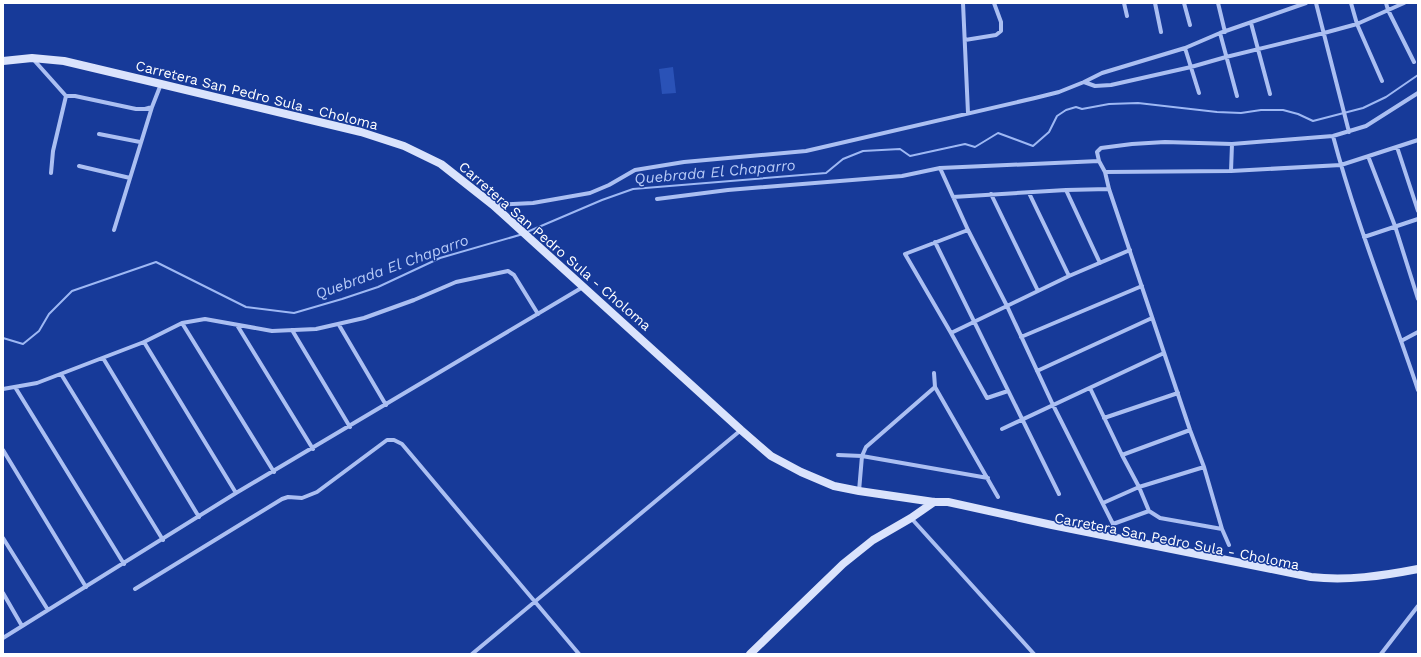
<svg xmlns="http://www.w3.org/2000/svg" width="1421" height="657" font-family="'Work Sans',sans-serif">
<rect width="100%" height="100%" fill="#173a99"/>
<path fill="#2a52b7" d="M673,67L676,93L662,94L659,69Z"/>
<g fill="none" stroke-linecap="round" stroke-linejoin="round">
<path stroke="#9eb8f4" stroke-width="2" d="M527,232L602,200L633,189L826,173L843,159L863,151L900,149L910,156L965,144L975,147L998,133L1033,146L1049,132L1057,116L1066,110L1076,107L1082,109L1109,104L1138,103L1217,112L1241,113L1261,110H1283L1298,114L1313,121L1363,108L1386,97L1418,75
M3,338L23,344L39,331L49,314L72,291L156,262L246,307L294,313L342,299L378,287L440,258L523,234"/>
<path stroke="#abbff2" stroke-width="4" d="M963,3L968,113
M1124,3L1127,16
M1155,3L1161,32
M1184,3L1190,25
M1218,3L1225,32
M1316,3L1349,132
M1351,3L1357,24L1382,81
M1386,3L1388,10L1414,62
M1251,23L1270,94
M1220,33L1237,96
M965,40L996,35L1001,31V22L994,3
M1185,48L1199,93
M33,59L66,96
M1084,82L1095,86L1111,85L1191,67L1226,57L1324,33L1357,24L1404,3
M99,134L140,142
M1333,136C1356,223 1390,306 1418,390
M1397,147L1418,211
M1368,156L1395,226L1418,299
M79,166L130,178
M940,168L968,230L1007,306L1053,405L1113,524V537
M1231,171L1232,144
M1105,172L1231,171L1341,165L1418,140
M51,173L53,151L66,96H75L136,109H145L152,107L161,84
M1066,190L1100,263
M1029,193L1069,276
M991,194L1038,291
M953,197L1066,190L1109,189
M657,199L728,190L902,176L940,168L1099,161
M493,205L533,203L590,193L609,185L635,170L684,162L806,151L1035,98L1059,92L1084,82L1102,73L1185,48L1220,33L1306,3
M114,230L152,107
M1364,237L1418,219
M935,242L1059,494
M182,323L274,472
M237,325L313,449
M339,325L386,405
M292,330L350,427
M951,333L905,254L968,230
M1021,337L1142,286
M1401,341L1418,332
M144,342L236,493
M103,358L199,517
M1037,371L1152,318
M934,373L935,387L998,497
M61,374L163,540
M15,387L124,564
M1090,388L1122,455L1139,487L1149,511
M3,389L37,383L144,342L182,323L205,319L272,331L316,329L364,318L414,300L456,282L508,271L514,275L538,314
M1008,391L987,398L951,333L1069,276L1130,250
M1104,418L1178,393
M1002,429L1164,353
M3,450L86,587
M838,455L862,456L988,478
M1122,455L1190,430
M859,491L862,456L866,447L935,387
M1103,503L1139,487L1204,467
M911,518L1034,654
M1113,524L1149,511L1160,518L1222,529
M3,538L48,610
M1229,545L1222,529L1204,467L1190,430L1109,189L1105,172L1099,161L1097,152L1101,148L1132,144L1165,142L1232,144L1333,136L1366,126L1418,93
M135,589L282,499L288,497L302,498L317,492L387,440H394L402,444L579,654
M3,593L22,626
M3,638L236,493L583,287
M472,654L741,430
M1381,654L1418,606"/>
<path stroke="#dae3fc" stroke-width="8" d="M3,61L32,58L64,61L161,84L361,132L404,146L441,164L493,205L741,430L771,456L801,472L834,486L859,491L934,502H948L1052,525L1311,577C1347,581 1382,576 1418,569
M750,654L843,564L873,540L911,518L934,502"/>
</g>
<g text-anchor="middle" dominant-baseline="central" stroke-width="3" stroke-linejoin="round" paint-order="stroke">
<g font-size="14" fill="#fff" stroke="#173a99">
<text transform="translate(257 95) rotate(14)">Carretera San Pedro Sula - Choloma</text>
<text transform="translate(555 246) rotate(41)">Carretera San Pedro Sula - Choloma</text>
<text transform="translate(1177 541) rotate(11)">Carretera San Pedro Sula - Choloma</text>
</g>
<g font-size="15" font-style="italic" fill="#b8cbf8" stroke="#173a99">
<text transform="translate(715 172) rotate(-5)">Quebrada El Chaparro</text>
<text transform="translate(392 267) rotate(-20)">Quebrada El Chaparro</text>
</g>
</g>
<rect width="1421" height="657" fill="none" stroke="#ffffff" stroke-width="8"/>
</svg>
